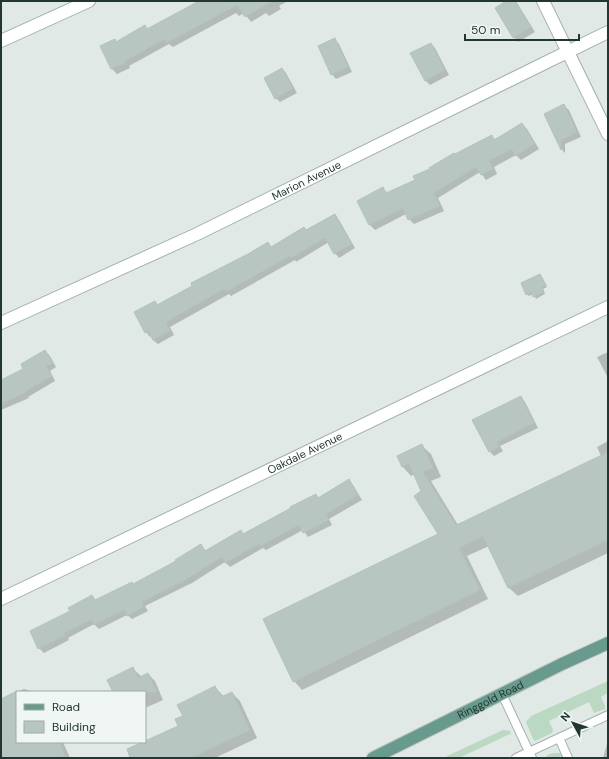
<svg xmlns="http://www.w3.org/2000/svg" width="609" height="759" font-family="'DM Sans',sans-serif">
<rect width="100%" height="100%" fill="#e0e9e5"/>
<path fill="#bbd8c3" d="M608,681V693L601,697L605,706V709L594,713L589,702L549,721L553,730L552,733L535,741L533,739L526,722L531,716Z
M503,730L510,731L511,733L510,734L459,758H448L447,756Z
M555,753H560L563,758H545L549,754Z"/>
<path fill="#0003" d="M201,1H288L279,6L281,9L269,16L266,13L251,22L244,13L239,16L236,13L173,47L169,44L129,66L130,68L117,74L112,69L102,47L115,40L117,43L145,27L148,30Z
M508,1H516L517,3L535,32L518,42L514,37Z
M335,40L339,44L352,72L336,79L332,74Z
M431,44L435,48L449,75L430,85L425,80Z
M282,69L286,73L297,93L280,102L276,98Z
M564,106L569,110L581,137L565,144V153L562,150L545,115Z
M522,124L527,129L539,149L521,160L516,155L494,167L497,174L486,180L480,172L438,198L444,211L414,224L409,219L406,214L375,230L370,225L358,201L383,189L388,193L416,180L432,169L455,155L491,136L496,140Z
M334,215L339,220L355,248L339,258L335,253L329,242L296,262L295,260L231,296L229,294L170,327L174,335L158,344L153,340L151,336L150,337L146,332L155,302L158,306L268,244L272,248L307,231Z
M540,275L542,277L547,287L543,289L545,294L536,299L533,294L529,296L527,294Z
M45,351L50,356L56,367L50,371L55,381L28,397L29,398L1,410V381L25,369Z
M608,352V378L597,357Z
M521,397L525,402L538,428L500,446L503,451L494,456L490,452Z
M608,441V553L518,596L509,588L489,546L467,556L488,599L302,690L294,681L439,534L422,492L415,474L411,476L403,467L398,457L422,446L431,454L441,477L431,481L458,525L601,456L597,447Z
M348,481L353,485L362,500L329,519L332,525L308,537L303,530L266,550L263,548L230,567L225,562L192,583L145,606L148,611L132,619L127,615L99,629L94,624L68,638L69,640L44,653L39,648L72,612L92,596L96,601L133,585L177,562L200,545L206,551L241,531L243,534L316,496L319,498Z
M133,669L140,675L141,678L148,674L155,681L163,700L145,708V692H114Z
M215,687L224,697L232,693L240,701L257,738L215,758H131L179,726L184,716Z
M24,689L35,692H17Z
M17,692V742H63L70,758H1V700Z
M608,743V758H603L607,744Z"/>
<path fill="#b8c6c1" stroke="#b3c2bc" d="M199,1H273L245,17L237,5L167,43L165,39L125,61L126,63L111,69L100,46L115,39L116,42L145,25L147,29Z
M506,1H515L531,27L513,38L495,8Z
M335,38L348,67L331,75L318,46Z
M431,43L445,70L425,81L410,53Z
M282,68L293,88L275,99L264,78Z
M564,104L577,132L561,140V150L544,114Z
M522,123L535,144L515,156L512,149L489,161L493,169L481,175L476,167L434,193L440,206L408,220L403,208L369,225L357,201L383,187L386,193L415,180L413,176L430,169L429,168L454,153L455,154L492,135L494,140Z
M335,214L352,244L334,254L325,238L291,258L290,256L226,292L224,289L166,322L170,331L153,340L148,331L145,333L134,312L155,301L157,305L192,286L191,283L248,254L268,242L271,247L304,227L306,230Z
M540,274L546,285L542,287L544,292L533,297L531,292L526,295L521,283Z
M45,350L53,363L46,367L52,376L25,392V393L1,404V380L23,369L21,364Z
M521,396L534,423L497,442L499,447L489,452L472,420Z
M422,444L433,468L423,472L456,525L465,521L608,452V540L508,588L483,536L459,548L480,590L293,682L263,619L438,534L414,496L421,491L409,464L402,467L397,456Z
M349,479L358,495L326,514L329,520L303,533L299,525L260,546L259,544L225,563L222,557L187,579L142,602L144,607L127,616L124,610L94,625L91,620L64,633L65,636L38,649L30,631L70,611L68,608L92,595L95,600L132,582L133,584L176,561L175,560L201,544L205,551L241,530L243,534L291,508L290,507L316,494L318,498Z
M133,667L138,678L148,673L157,692H113L107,680Z
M215,686L221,697L232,692L250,730L191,758H130L127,749L143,742H145V741L178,726L175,719L183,716L177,705Z
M17,691V742H59L66,758H1V699Z"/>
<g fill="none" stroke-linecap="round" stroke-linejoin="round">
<defs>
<path id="lane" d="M502,694L532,758
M559,738L568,758
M516,758L608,715"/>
<g id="street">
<path d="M543,1L608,134"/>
<path d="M1,41L89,1"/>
<path id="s1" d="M1,323L197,234L608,32"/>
<path id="s2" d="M1,599L608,307"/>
</g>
<g id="primary">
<path id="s3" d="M373,758L562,664L608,643"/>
</g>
</defs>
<use href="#lane" stroke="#a3b0ac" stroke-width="10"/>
<use href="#street" stroke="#a3b0ac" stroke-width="14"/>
<use href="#primary" stroke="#bdc3c2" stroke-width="14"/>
<use href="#lane" stroke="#fff" stroke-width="8"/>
<use href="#street" stroke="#fff" stroke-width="12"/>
<use href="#primary" stroke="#699a8e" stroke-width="12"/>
</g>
<g text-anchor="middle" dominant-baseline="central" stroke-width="3" stroke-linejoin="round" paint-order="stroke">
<g font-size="11" fill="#223732" stroke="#f0f6f3">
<text stroke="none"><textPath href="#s1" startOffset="337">Marion Avenue</textPath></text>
<text stroke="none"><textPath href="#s2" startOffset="337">Oakdale Avenue</textPath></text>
<text stroke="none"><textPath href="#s3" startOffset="131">Ringgold Road</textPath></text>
</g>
</g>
<rect width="609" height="759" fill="none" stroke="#223732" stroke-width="4"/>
<rect x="16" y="691" width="130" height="52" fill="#f0f6f3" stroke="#9eaaa6"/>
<rect x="24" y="704" width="20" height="6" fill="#699a8e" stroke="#9eaaa6"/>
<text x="52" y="711" font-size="12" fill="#223732">Road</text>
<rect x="24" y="721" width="20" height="12" fill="#b8c6c1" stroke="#9eaaa6"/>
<text x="52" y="731" font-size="12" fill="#223732">Building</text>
<g transform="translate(573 723) rotate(310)" stroke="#f0f6f3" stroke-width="3" paint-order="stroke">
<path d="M0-3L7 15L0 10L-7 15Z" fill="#223732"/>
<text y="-6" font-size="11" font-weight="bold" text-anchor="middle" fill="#223732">N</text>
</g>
<path d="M465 34v6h114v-6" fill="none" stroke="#223732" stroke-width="2"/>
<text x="471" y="34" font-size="12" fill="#223732" stroke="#f0f6f3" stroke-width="3" paint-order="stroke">50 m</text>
</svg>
